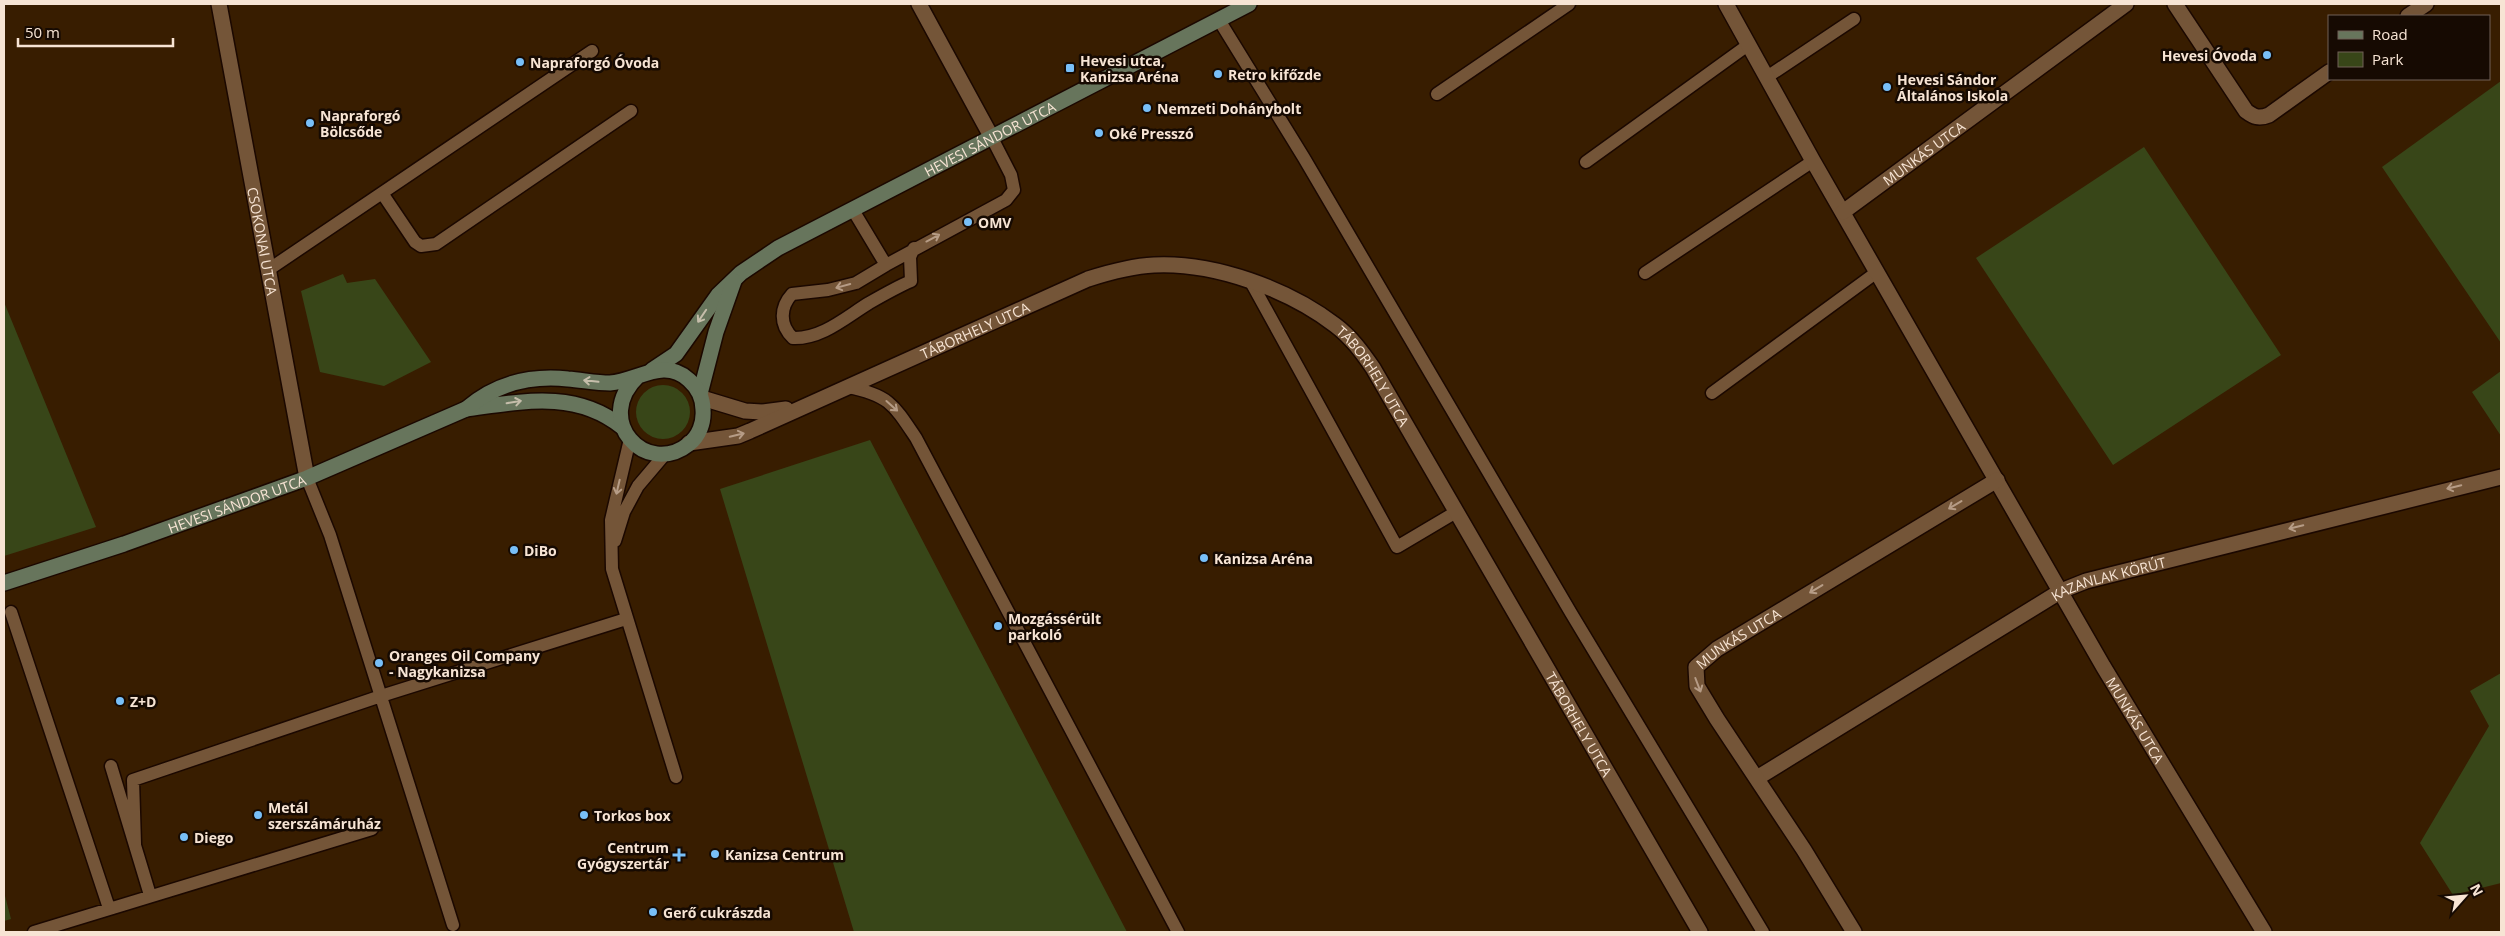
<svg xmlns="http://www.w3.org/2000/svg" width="2505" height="936" font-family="'Open Sans',sans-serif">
<rect width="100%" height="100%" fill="#381d00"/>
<path fill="#384618" d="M2501,81V343L2382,167Z
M2144,147L2281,355L2113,465L1976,258Z
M343,274L347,283L375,279L431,362L384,386L320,372L301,291Z
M4,302L96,527L4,556Z
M2501,371V436L2472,392Z
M636 412a27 27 0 1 1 54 0a27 27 0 1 1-54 0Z
M870,440L1127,932H854L720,489Z
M2501,673V883L2453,895L2420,843L2489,726L2470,691Z
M4,892L11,919L4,921Z"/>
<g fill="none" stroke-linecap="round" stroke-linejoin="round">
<defs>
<path id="lane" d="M1219,20L1304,158L1571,613L1763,932
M1767,77L1854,19
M1437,94L1569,4
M1586,162L1748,45
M382,193L415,242L421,246L436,244L631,111
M853,210L886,265L1006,200L1014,190L1011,175L992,138
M886,265L856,283L828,290L792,294C780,307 779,325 793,338C822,339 846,317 869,303C883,295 897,287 911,281L910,257L914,248
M268,270L592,51
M1645,273L1813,161
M1251,282L1397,547L1456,512
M848,387C889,395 894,405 916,438L1178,932
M1712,393L1877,272
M630,439L611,520L612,569L676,777
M307,478L330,535L453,925
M615,541L624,512L638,486L666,453
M11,612L109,908
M111,766L150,895
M135,844L133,780L381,696L626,619
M34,932L372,829"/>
<g id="street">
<path id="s1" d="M219,4L307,478"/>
<path d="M919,4L992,138"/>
<path id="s2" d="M1726,4L1813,161L2103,666L2264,932"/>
<path d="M2175,4L2246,111C2254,117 2259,119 2269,115L2329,72"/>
<path d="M2408,16L2426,4"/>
<path id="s3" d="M1843,212L2126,4"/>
<path d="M702,398L745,411L762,412L786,409"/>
<path id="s4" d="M689,443L738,436L750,431L1088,279C1110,272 1131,266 1154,265C1214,262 1288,289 1335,325C1351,337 1362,352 1373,368L1700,932"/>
<path id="s5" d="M1757,778L2061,591L2086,581L2501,477"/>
<path id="s6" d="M1854,932L1804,850L1717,719L1697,686L1696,667L1717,649L1997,480"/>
</g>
<g id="secondary">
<path id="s7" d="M652,370L676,354L718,295L741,273L778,248L1249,4"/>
<path d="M700,394L716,332L734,281"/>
<path d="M466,409C520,402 575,389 622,427"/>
<path id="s8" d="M4,583L124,544L307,478L466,409C495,384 530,375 568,379C582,380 596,383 610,383C638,381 664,357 689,380C698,388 703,398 703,410C704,423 699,436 689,444C646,478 592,420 638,376"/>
</g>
</defs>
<use href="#lane" stroke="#1b0800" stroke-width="15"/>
<use href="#street" stroke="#1b0800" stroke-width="18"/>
<use href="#secondary" stroke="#1b0800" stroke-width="18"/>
<use href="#lane" stroke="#745538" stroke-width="12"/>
<use href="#street" stroke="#745538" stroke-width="15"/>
<use href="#secondary" stroke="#67755c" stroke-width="15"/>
</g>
<defs><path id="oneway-shaft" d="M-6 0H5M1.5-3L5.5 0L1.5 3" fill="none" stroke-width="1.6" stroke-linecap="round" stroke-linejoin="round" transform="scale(1.25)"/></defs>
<g stroke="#b69c86">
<use href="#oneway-shaft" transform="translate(933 238) rotate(-28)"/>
<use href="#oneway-shaft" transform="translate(843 286) rotate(165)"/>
<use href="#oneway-shaft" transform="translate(892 406) rotate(42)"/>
<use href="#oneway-shaft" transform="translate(737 435) rotate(-14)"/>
<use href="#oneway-shaft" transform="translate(618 487) rotate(103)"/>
<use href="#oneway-shaft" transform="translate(2454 487) rotate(166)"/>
<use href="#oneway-shaft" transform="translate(1955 505) rotate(149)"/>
<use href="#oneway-shaft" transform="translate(2296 527) rotate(166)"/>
<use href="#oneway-shaft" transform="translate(1816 589) rotate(149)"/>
<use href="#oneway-shaft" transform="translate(1698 685) rotate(69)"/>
</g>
<g stroke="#c5bdaa">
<use href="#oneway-shaft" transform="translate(702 316) rotate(124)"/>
<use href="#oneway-shaft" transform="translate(591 381) rotate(-174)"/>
<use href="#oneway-shaft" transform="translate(514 402) rotate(-9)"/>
</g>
<g fill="#78bff8" stroke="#160a02" stroke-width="2">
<circle cx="2267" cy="55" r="5"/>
<circle cx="520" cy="62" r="5"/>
<rect x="1065" y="63" width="10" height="10" rx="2.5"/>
<circle cx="1218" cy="74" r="5"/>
<circle cx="1887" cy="87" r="5"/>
<circle cx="1147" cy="108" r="5"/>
<circle cx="310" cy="123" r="5"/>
<circle cx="1099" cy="133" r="5"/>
<circle cx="968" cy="222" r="5"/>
<circle cx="514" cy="550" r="5"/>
<circle cx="1204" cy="558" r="5"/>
<circle cx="998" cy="626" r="5"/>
<circle cx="379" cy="663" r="5"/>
<circle cx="120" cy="701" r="5"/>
<circle cx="258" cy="815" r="5"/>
<circle cx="584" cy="815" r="5"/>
<circle cx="184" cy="837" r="5"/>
<circle cx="715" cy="854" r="5"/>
<path d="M676.5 847.5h5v5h5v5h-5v5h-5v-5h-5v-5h5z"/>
<circle cx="653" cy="912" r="5"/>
</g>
<g text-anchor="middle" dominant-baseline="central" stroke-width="5" stroke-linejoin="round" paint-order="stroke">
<g font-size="14" font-weight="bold" fill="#f7e4d4" stroke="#160a02" text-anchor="start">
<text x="2257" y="55" text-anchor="end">Hevesi Óvoda</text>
<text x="1080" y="60">Hevesi utca,<tspan x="1080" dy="16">Kanizsa Aréna</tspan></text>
<text x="530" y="62">Napraforgó Óvoda</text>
<text x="1228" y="74">Retro kifőzde</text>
<text x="1897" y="79">Hevesi Sándor<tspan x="1897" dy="16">Általános Iskola</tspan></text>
<text x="1157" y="108">Nemzeti Dohánybolt</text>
<text x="320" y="115">Napraforgó<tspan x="320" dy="16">Bölcsőde</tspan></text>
<text x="1109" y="133">Oké Presszó</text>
<text x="978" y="222">OMV</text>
<text x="524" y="550">DiBo</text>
<text x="1214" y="558">Kanizsa Aréna</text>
<text x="1008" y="618">Mozgássérült<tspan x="1008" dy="16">parkoló</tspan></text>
<text x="389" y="655">Oranges Oil Company<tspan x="389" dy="16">- Nagykanizsa</tspan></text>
<text x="130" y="701">Z+D</text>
<text x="268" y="807">Metál<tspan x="268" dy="16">szerszámáruház</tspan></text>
<text x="594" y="815">Torkos box</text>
<text x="194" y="837">Diego</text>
<text x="669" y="847" text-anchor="end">Centrum<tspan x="669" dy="16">Gyógyszertár</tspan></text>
<text x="725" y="854">Kanizsa Centrum</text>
<text x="663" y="912">Gerő cukrászda</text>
</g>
<g font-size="14" fill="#f7e4d4" stroke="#160a02">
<text stroke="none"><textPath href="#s7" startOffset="416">HEVESI SÁNDOR UTCA</textPath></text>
<text stroke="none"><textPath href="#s3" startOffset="100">MUNKÁS UTCA</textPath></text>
<text stroke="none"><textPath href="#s1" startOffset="241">CSOKONAI UTCA</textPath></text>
<text stroke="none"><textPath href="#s4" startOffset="309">TÁBORHELY UTCA</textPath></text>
<text stroke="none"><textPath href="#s4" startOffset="759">TÁBORHELY UTCA</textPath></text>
<text stroke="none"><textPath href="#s8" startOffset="246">HEVESI SÁNDOR UTCA</textPath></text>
<text stroke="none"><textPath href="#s5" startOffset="406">KAZANLAK KÖRÚT</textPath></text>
<text stroke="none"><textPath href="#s6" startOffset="362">MUNKÁS UTCA</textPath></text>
<text stroke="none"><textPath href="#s2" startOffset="825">MUNKÁS UTCA</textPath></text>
<text stroke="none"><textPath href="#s4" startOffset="1164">TÁBORHELY UTCA</textPath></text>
</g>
</g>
<rect width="2505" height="936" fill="none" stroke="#f7e4d4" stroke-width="10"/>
<rect x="2328" y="15" width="162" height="65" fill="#160a02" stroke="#706156"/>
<rect x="2338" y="31" width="25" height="8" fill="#67755c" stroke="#706156"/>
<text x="2372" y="40" font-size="15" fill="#f7e4d4">Road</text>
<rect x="2338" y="52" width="25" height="15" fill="#384618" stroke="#706156"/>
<text x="2372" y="65" font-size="15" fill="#f7e4d4">Park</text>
<g transform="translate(2465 896) rotate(63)" stroke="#160a02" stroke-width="4" paint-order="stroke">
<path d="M0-4L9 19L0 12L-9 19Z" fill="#f7e4d4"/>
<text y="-8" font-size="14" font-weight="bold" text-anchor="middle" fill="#f7e4d4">N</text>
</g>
<path d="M18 38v8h155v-8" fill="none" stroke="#f7e4d4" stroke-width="2.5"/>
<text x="25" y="38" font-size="15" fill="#f7e4d4" stroke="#160a02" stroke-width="4" paint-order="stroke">50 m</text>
</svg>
